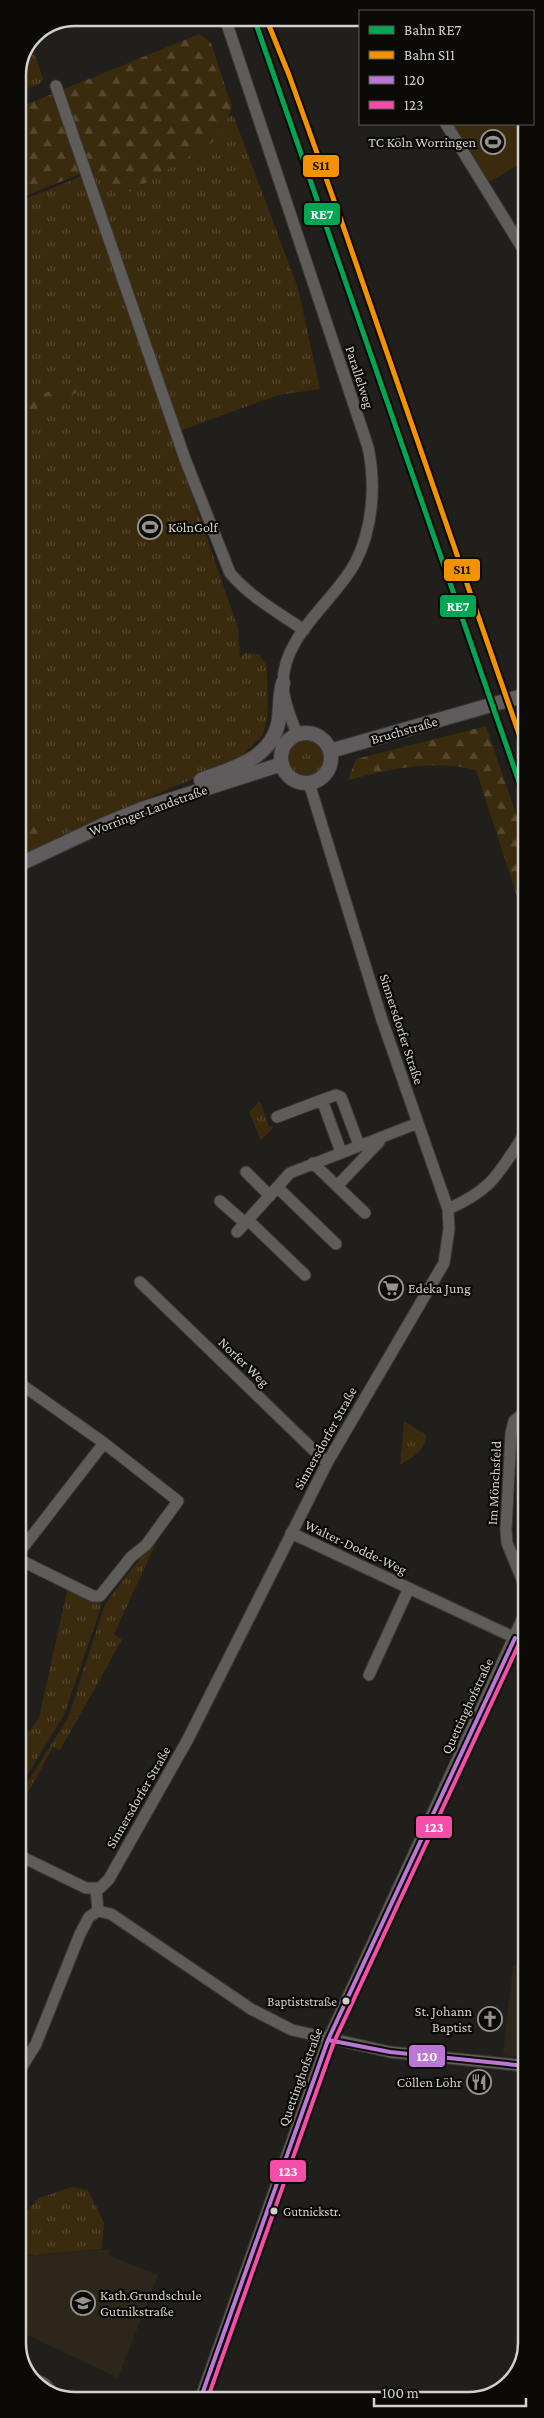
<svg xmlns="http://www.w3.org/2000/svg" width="544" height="2418" font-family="'Crimson Pro',serif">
<defs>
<pattern id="grass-tufts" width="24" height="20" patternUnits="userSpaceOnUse" patternTransform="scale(1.25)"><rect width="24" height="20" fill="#3a2a0e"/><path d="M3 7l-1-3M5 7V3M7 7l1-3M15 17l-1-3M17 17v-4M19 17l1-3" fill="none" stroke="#564830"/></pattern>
<pattern id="forest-firs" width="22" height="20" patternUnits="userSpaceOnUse" patternTransform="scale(1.25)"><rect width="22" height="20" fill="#3a2a0e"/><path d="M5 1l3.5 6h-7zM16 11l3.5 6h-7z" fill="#564830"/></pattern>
</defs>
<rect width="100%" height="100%" fill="#211f1c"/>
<path fill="#2d261a" d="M513,1966L526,1967V2059L503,2055Z
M109,2249L110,2256L158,2275L118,2378L19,2331V2254L21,2256Z"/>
<path fill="url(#grass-tufts)" d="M31,43L43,79L41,83L18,93V75Z
M233,115L298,288L320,389L278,395L171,434L238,628L240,658L245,653L259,654L267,666L268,715L263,735L239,759L60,836L18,859V202Z
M286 758a19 19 0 1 1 38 0a19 19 0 1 1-38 0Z
M260,1101L269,1126L274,1127L261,1140L249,1112Z
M404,1421L426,1435C425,1452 414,1456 400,1465Z
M163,1528L114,1634L122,1640L60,1750L53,1747L18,1811V1797L68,1718L105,1604Z
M68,1587L101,1603L100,1610L64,1715L18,1790V1745L39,1718Z
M72,2187L88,2190L104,2223L102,2249L21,2256L19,2254L18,2220L39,2198Z"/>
<path fill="url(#forest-firs)" d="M199,34L211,43L232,107L221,137L132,191L116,193L112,183L92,169L18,199V108Z
M72,385L77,388L76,393L18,420V401Z
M486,726L526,843V924L476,770C432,759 390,769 348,780L356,759Z
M22,812L39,822L42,841L18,851V813Z"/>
<path fill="#3a2a0e" d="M449,124H525V161L485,185Z"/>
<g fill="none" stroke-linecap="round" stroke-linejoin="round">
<defs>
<path id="minor" d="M225,18L368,447C376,484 373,529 355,563C334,602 283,635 283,683C283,700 291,718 297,734
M56,86L185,459L230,573C250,597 279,613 304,630
M446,124L526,254
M277,1117L322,1100
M341,1152L322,1100L336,1095L341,1097L359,1145
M313,1163L365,1213
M246,1172L270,1196
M337,1186L379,1142L380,1138
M277,1187L336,1244
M220,1201L245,1223
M448,1209C494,1189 499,1172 526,1132
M248,1220L305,1275
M237,1232L290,1173L418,1123
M140,1282L327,1463
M25,1387L104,1443
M526,1411L514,1421L511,1433L506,1530L507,1543L526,1589
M291,1533L526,1643
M18,1554L104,1443L178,1501L146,1545L131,1557L100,1596H93L18,1559
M369,1675L409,1588
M18,1855L86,1888H100L109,1879L188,1739L327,1463L444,1263L449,1229L448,1209L382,1020L309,783
M98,1911L111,1914L251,2009L292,2030L390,2052L526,2066
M18,2073L36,2044L80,1934L89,1917L98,1911L96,1889
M31,2377L45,2384L52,2392
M200,2400L328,2040L526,1611"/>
<path id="major" d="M281 758a25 25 0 1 1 50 0a25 25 0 1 1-50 0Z
M330,751L526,695
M201,780C230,769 270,760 278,724C281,710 279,697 283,683
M18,865L103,825L142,809L282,764"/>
</defs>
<use href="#minor" stroke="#3a3936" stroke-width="13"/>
<use href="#major" stroke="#3a3936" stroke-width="16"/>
<use href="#minor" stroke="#5e5d5a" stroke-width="11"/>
<use href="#major" stroke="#605c5e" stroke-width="14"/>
<defs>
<path id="bus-1" d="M328,2040L390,2052L526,2066
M200,2400L328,2040L515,1638"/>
<path id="bus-2" d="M207,2400L334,2042L518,1646L523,1649"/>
</defs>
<use href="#bus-1" stroke="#0c0a07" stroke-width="8"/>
<use href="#bus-2" stroke="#0c0a07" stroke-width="8"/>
<use href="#bus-1" stroke="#ba77d6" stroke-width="4"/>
<use href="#bus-2" stroke="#f54da8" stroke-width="4"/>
<defs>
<path id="rail-1" d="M254,18L526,802"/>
<path id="rail-2" d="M266,18L289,75L341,220L526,754"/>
</defs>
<use href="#rail-1" stroke="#0c0a07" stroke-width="9"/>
<use href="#rail-2" stroke="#0c0a07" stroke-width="9"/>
<use href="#rail-1" stroke="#00a651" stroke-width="5"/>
<use href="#rail-2" stroke="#f39200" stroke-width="5"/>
</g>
<defs>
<symbol id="stadium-ring" viewBox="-11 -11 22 22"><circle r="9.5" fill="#0c0a07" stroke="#95938f" stroke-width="1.5"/><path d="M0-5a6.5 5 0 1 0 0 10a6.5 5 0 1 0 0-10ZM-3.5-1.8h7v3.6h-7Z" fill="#95938f"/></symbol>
<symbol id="supermarket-ring" viewBox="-11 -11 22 22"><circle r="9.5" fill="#0c0a07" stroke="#95938f" stroke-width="1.5"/><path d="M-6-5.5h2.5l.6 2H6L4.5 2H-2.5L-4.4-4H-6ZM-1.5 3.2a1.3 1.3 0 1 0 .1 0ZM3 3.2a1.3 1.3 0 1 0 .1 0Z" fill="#95938f"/></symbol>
<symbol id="church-ring" viewBox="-11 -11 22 22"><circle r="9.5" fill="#0c0a07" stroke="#95938f" stroke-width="1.5"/><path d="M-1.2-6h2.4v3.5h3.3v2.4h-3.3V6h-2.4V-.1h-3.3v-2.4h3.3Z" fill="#95938f"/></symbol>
<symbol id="restaurant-ring" viewBox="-11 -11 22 22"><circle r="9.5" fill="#0c0a07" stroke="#95938f" stroke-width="1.5"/><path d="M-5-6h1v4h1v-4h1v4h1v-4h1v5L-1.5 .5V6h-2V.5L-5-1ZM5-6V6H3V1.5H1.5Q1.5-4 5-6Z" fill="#95938f"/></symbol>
<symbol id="school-ring" viewBox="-11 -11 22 22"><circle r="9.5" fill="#0c0a07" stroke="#95938f" stroke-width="1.5"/><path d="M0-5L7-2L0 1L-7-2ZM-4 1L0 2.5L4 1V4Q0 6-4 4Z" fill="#95938f"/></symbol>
</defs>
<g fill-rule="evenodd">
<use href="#stadium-ring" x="479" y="128" width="28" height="28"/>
<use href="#stadium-ring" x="136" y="513" width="28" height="28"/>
<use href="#supermarket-ring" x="377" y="1274" width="28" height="28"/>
<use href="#church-ring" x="476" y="2005" width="28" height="28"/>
<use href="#restaurant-ring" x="465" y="2068" width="28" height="28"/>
<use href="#school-ring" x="69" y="2289" width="28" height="28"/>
</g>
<g fill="#d4d1cd" stroke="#0c0a07" stroke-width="2">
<circle cx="346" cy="2001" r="4.5"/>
<circle cx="274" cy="2211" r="4.5"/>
</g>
<g text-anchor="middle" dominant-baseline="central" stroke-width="4.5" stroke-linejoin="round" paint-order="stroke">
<g font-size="13" fill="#d4d1cd" stroke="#0c0a07" text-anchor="end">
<text x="337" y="2001">Baptiststraße</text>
<text x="283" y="2211" text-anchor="start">Gutnickstr.</text>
</g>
<g font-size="14" fill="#d4d1cd" stroke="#0c0a07" text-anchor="end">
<text x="476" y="142">TC Köln Worringen</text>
<text x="168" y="527" text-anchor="start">KölnGolf</text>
<text x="408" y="1288" text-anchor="start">Edeka Jung</text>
<text x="472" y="2011">St. Johann<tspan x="472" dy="16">Baptist</tspan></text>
<text x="462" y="2082">Cöllen Löhr</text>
<text x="100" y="2295" text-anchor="start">Kath.Grundschule<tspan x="100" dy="16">Gutnikstraße</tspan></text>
</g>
<g font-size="14" fill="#d4d1cd" stroke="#0c0a07">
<text transform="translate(360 377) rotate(72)">Parallelweg</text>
<text transform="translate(404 730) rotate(-16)">Bruchstraße</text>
<text transform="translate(148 810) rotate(-20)">Worringer Landstraße</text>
<text transform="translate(402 1029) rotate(72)">Sinnersdorfer Straße</text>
<text transform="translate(244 1362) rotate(44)">Norfer Weg</text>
<text transform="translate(325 1438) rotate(-61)">Sinnersdorfer Straße</text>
<text transform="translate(494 1483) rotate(-87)">Im Mönchsfeld</text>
<text transform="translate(356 1547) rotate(25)">Walter-Dodde-Weg</text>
<text transform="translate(467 1706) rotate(-65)">Quettinghofstraße</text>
<text transform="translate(138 1797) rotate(-60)">Sinnersdorfer Straße</text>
<text transform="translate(300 2077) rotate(-70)">Quettinghofstraße</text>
</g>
</g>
<path d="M0 0H544V2418H0ZM75 26H469A49 49 0 0 1 518 75V2343A49 49 0 0 1 469 2392H75A49 49 0 0 1 26 2343V75A49 49 0 0 1 75 26Z" fill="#0c0a07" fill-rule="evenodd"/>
<path fill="none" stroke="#d4d1cd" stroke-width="2.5" d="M75 26H469A49 49 0 0 1 518 75V2343A49 49 0 0 1 469 2392H75A49 49 0 0 1 26 2343V75A49 49 0 0 1 75 26Z"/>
<g stroke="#0c0a07" stroke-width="2">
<rect x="302" y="154" width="38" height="24" rx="5" fill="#f39200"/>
<rect x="303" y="202" width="38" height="24" rx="5" fill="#00a651"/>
<rect x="443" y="558" width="38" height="24" rx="5" fill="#f39200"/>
<rect x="439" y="594" width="38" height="24" rx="5" fill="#00a651"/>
<rect x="415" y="1815" width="38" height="24" rx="5" fill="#f54da8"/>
<rect x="408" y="2044" width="38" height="24" rx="5" fill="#ba77d6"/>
<rect x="269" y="2159" width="38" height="24" rx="5" fill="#f54da8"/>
</g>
<g font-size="14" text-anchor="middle" font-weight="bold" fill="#fff">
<text x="322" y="219">RE7</text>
<text x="458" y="611">RE7</text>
<text x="434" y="1832">123</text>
<text x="427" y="2061">120</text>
<text x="288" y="2176">123</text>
</g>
<g font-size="14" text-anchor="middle" font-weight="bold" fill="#111">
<text x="321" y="170">S11</text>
<text x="462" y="574">S11</text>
</g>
<rect x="359" y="10" width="175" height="115" fill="#0c0a07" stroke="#5c5a56"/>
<rect x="369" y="26" width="25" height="8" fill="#00a651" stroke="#5c5a56"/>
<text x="404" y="35" font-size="15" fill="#d4d1cd">Bahn RE7</text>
<rect x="369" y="51" width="25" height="8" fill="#f39200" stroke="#5c5a56"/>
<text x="404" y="60" font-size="15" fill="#d4d1cd">Bahn S11</text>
<rect x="369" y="76" width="25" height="8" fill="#ba77d6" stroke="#5c5a56"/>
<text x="404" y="85" font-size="15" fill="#d4d1cd">120</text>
<rect x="369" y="101" width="25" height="8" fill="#f54da8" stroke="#5c5a56"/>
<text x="404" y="110" font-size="15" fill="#d4d1cd">123</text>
<path d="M374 2398v8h152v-8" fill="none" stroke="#d4d1cd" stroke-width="2.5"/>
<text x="382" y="2398" font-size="15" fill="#d4d1cd" stroke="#0c0a07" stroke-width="4" paint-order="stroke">100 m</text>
</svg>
